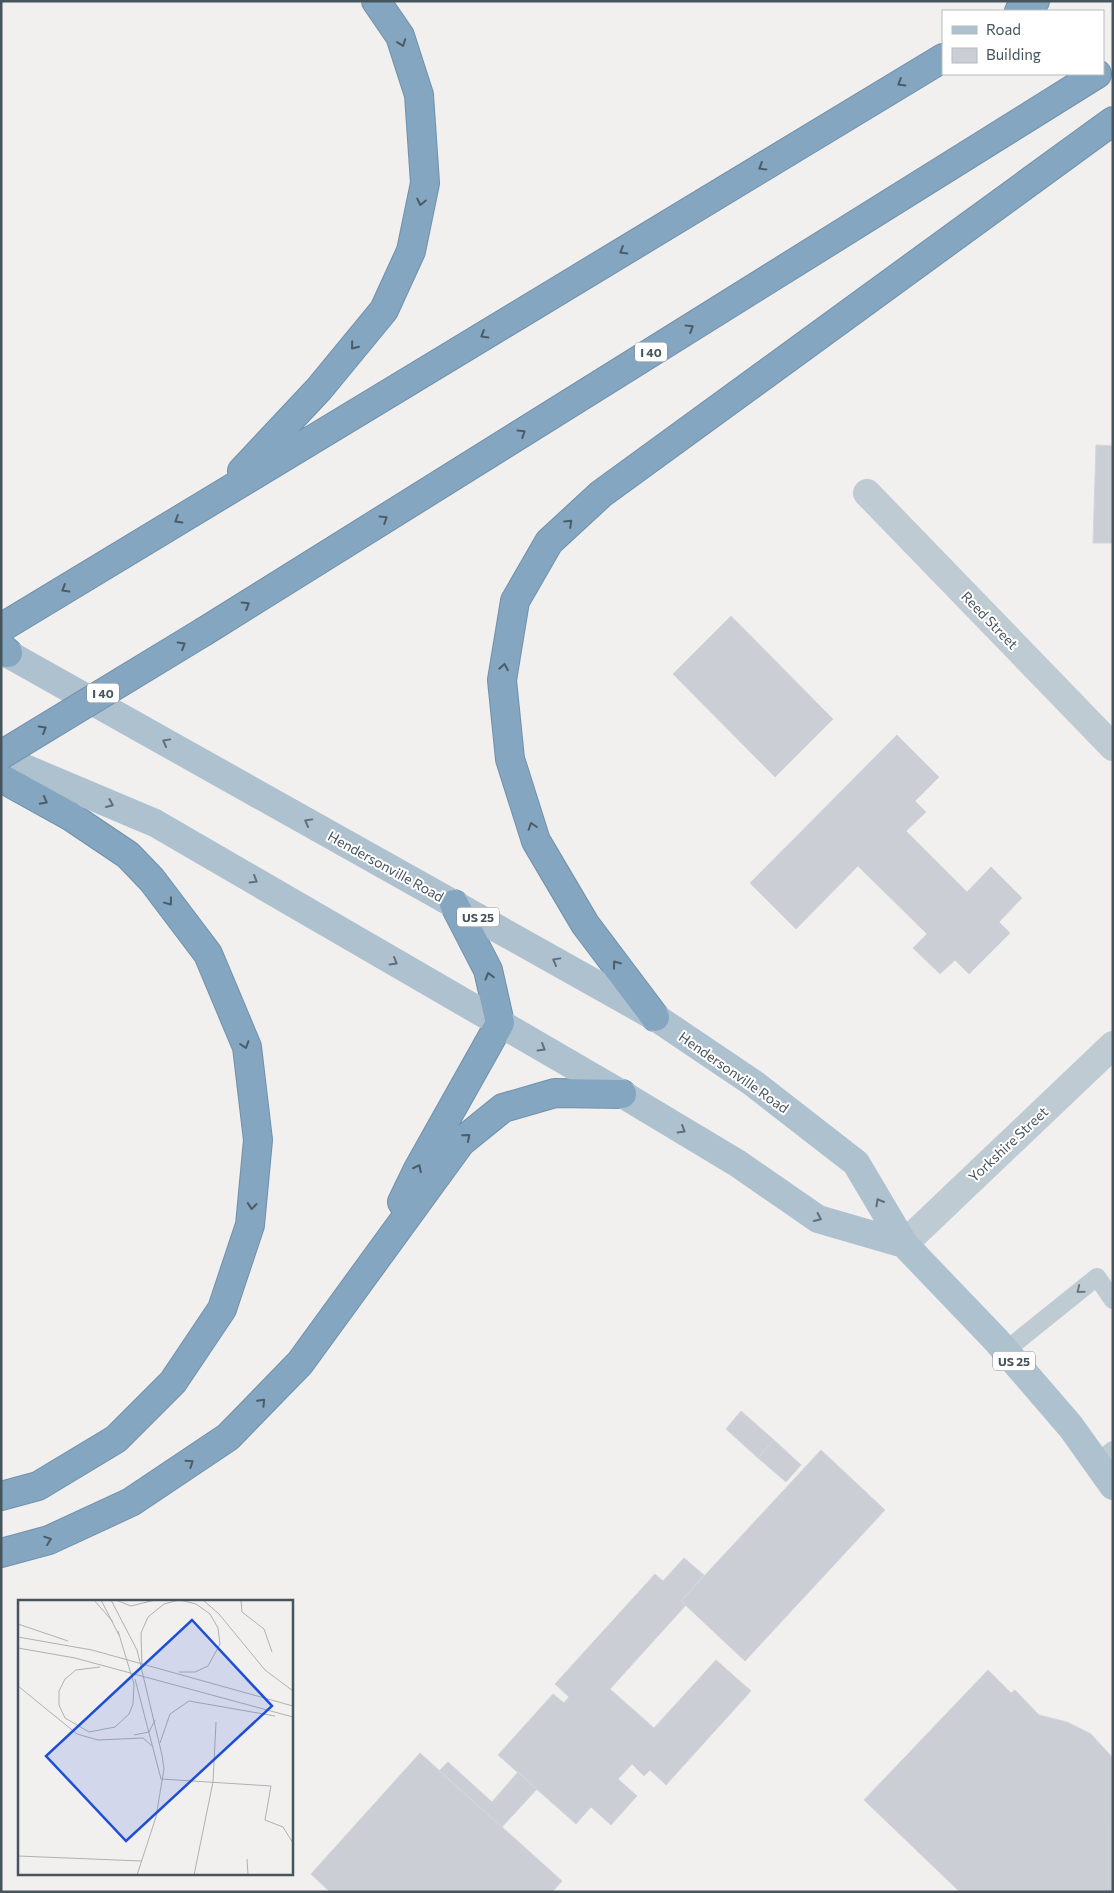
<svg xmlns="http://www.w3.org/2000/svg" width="1114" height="1893" font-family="Commissioner,sans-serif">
<rect width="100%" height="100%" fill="#f2efef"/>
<path fill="#cbced4" stroke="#d2d6db" d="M1096,445L1113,446V543H1093Z
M731,616L833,719L775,777L673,674Z
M897,735L939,777L915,801L926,812L906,831L967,892L991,867L1022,898L999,922L1010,933L969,974L955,960L940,974L913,948L927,934L858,866L796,929L750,883Z
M741,1411L774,1440L758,1458L726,1429Z
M774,1440L801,1465L786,1482L758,1458Z
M821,1450L885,1510L745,1661L681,1601Z
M684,1558L704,1575L681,1601L686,1605L610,1689L654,1728L716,1660L751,1691L666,1785L650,1770L644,1776L632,1764L618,1779L637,1796L611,1825L591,1807L576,1824L498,1755L553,1694L564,1703L569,1697L555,1684L655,1574L663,1581Z
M988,1670L1011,1693L1015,1690L1039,1715L1067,1722L1091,1734L1112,1757L1113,1892H960L864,1800Z
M420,1753L562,1881L552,1892H330L311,1874Z
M448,1762L492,1802L518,1772L537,1789L502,1827L439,1771Z"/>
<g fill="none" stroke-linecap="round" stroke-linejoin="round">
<defs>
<path id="motorway" d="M1019,11L1035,1
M242,471L319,389L384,310L411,251L425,183L419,95L400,36L376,1
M1,628L943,58
M205,631L1097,74
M1,647L8,653
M1,778L70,816L128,855L152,880L208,954L247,1047L258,1140L250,1225L222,1309L173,1382L116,1439L38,1486L1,1496
M655,1017L585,924L536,841L510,759L502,680L515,601L549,542L601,494L1113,121
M402,1202L418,1169L500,1023L488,970L454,904
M1,1553L49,1540L131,1502L228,1437L300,1363L461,1142L503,1108L555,1093L622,1094"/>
</defs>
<use href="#motorway" stroke="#6f91ac" stroke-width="30"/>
<path stroke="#bfcbd2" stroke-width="18" d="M1005,1351L1097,1277L1113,1300
M1096,1463L1113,1450"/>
<path stroke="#bfcbd2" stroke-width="28" d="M867,493L1113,747
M904,1244L1113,1045"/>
<path stroke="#adc1cf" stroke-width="28" d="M1,650L655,1017L753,1083L856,1163L904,1244L996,1340L1071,1427L1113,1486
M1,758L155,823L622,1094L737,1163L818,1219L904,1244"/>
<use href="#motorway" stroke="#84a6c0" stroke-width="28"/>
<defs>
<path id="motorway-bridge" d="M1,755L205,631"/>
</defs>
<use href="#motorway-bridge" stroke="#6f91ac" stroke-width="30" stroke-linecap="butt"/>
<use href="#motorway-bridge" stroke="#84a6c0" stroke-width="28"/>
</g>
<defs><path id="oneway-chevron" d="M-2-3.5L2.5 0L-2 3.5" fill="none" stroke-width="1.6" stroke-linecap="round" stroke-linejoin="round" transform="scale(1.25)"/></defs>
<g stroke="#4c5c67">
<use href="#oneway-chevron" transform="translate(402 43) rotate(70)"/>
<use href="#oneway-chevron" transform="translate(901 83) rotate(149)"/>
<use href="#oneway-chevron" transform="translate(762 167) rotate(149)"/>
<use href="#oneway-chevron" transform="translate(421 202) rotate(102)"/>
<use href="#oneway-chevron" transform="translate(623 251) rotate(149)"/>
<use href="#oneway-chevron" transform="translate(690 328) rotate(-32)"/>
<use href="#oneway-chevron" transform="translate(484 335) rotate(149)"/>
<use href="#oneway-chevron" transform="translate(354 346) rotate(129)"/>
<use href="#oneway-chevron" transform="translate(522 433) rotate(-32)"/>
<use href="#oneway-chevron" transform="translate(384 519) rotate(-32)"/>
<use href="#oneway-chevron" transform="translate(178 520) rotate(149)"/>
<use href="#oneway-chevron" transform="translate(569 523) rotate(-43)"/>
<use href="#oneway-chevron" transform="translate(65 589) rotate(149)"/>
<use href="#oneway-chevron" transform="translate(246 605) rotate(-32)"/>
<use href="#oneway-chevron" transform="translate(182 645) rotate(-31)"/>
<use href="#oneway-chevron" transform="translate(504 667) rotate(-80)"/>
<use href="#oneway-chevron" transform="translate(43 729) rotate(-31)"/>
<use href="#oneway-chevron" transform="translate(44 801) rotate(28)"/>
<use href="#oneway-chevron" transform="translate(532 826) rotate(-108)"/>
<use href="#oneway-chevron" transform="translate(169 902) rotate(53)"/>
<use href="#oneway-chevron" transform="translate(616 964) rotate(-127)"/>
<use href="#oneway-chevron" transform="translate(489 976) rotate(-105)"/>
<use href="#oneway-chevron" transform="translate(245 1045) rotate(72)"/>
<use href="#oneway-chevron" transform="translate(467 1137) rotate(-40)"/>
<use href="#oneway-chevron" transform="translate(418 1168) rotate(-63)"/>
<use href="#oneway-chevron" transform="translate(252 1206) rotate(95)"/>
<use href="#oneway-chevron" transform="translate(262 1402) rotate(-46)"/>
<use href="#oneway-chevron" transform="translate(190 1463) rotate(-34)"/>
<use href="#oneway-chevron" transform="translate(48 1540) rotate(-19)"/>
</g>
<g stroke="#606f7a">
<use href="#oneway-chevron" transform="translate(166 742) rotate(-151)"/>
<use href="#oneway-chevron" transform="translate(110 804) rotate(23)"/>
<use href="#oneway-chevron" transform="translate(308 822) rotate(-151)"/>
<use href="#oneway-chevron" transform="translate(254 880) rotate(30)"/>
<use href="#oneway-chevron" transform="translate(556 961) rotate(-151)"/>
<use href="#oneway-chevron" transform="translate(394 962) rotate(30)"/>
<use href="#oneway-chevron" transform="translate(542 1048) rotate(30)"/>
<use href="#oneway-chevron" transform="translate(682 1130) rotate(31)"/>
<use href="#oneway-chevron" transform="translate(879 1202) rotate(-120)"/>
<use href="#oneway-chevron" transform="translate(818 1218) rotate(25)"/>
</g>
<use stroke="#6a7880" href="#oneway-chevron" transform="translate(1080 1290) rotate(141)"/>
<g text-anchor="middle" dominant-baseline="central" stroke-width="4" stroke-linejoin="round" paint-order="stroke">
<g fill="#fff" stroke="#7e878e" stroke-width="1">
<rect x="635" y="342.5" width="32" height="19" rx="4"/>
<rect x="87" y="683.5" width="32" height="19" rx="4"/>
<rect x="457" y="907.5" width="42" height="19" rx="4"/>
<rect x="993" y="1351.5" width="42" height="19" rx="4"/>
</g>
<g font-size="12" font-weight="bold" fill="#46545d">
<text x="651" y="352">I 40</text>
<text x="103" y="693">I 40</text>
<text x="478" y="917">US 25</text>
<text x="1014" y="1361">US 25</text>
</g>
<g font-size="14" fill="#46545d" stroke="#fff">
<text transform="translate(990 620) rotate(46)">Reed Street</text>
<text transform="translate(386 866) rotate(29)">Hendersonville Road</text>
<text transform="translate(734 1072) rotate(35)">Hendersonville Road</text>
<text transform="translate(1008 1144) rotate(-43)">Yorkshire Street</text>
</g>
</g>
<g transform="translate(18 1600)">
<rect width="275" height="275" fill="#f2efef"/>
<path fill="none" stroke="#adb1b5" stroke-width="1" d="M76,0L95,22M83,0L101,35M93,0L119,50L144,155L146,169L138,217L119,275M98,0L113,6L137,0M185,0L201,14L247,70L275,91M223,0L224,12L246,29L254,52M0,24L50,41M0,37L74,50L275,106M0,48L57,58L275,117M82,67L58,70L47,79L41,91V105L47,118L71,132L97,127L111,114L115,104L116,84L100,31M124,67L123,33L130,17L146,4L161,0M161,72H177L190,66L202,44L200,28L192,14L178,4L162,0M117,79L143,179M0,86L59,134L80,140L125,138L134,146M116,135L131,132L137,120M142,143L152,114L171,101L257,116M143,179L253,186L247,220L265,227L275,243M0,256L123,261M229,259L230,275M176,275L195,182L198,122"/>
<path fill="#1d4ed8" fill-opacity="0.15" stroke="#1d4ed8" stroke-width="2.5" d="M174,20L254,106L108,241L28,156Z"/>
<rect width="275" height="275" fill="none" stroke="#46545d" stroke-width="2.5"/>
</g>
<rect width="1114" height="1893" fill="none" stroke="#46545d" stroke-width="5"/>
<rect x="942" y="10" width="162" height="65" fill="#ffffff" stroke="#b5bbbe"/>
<rect x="952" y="26" width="25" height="8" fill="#adc1cf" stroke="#b5bbbe"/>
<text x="986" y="35" font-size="15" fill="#46545d">Road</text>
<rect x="952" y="48" width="25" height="15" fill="#cbced4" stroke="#b5bbbe"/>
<text x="986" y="60" font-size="15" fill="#46545d">Building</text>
</svg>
